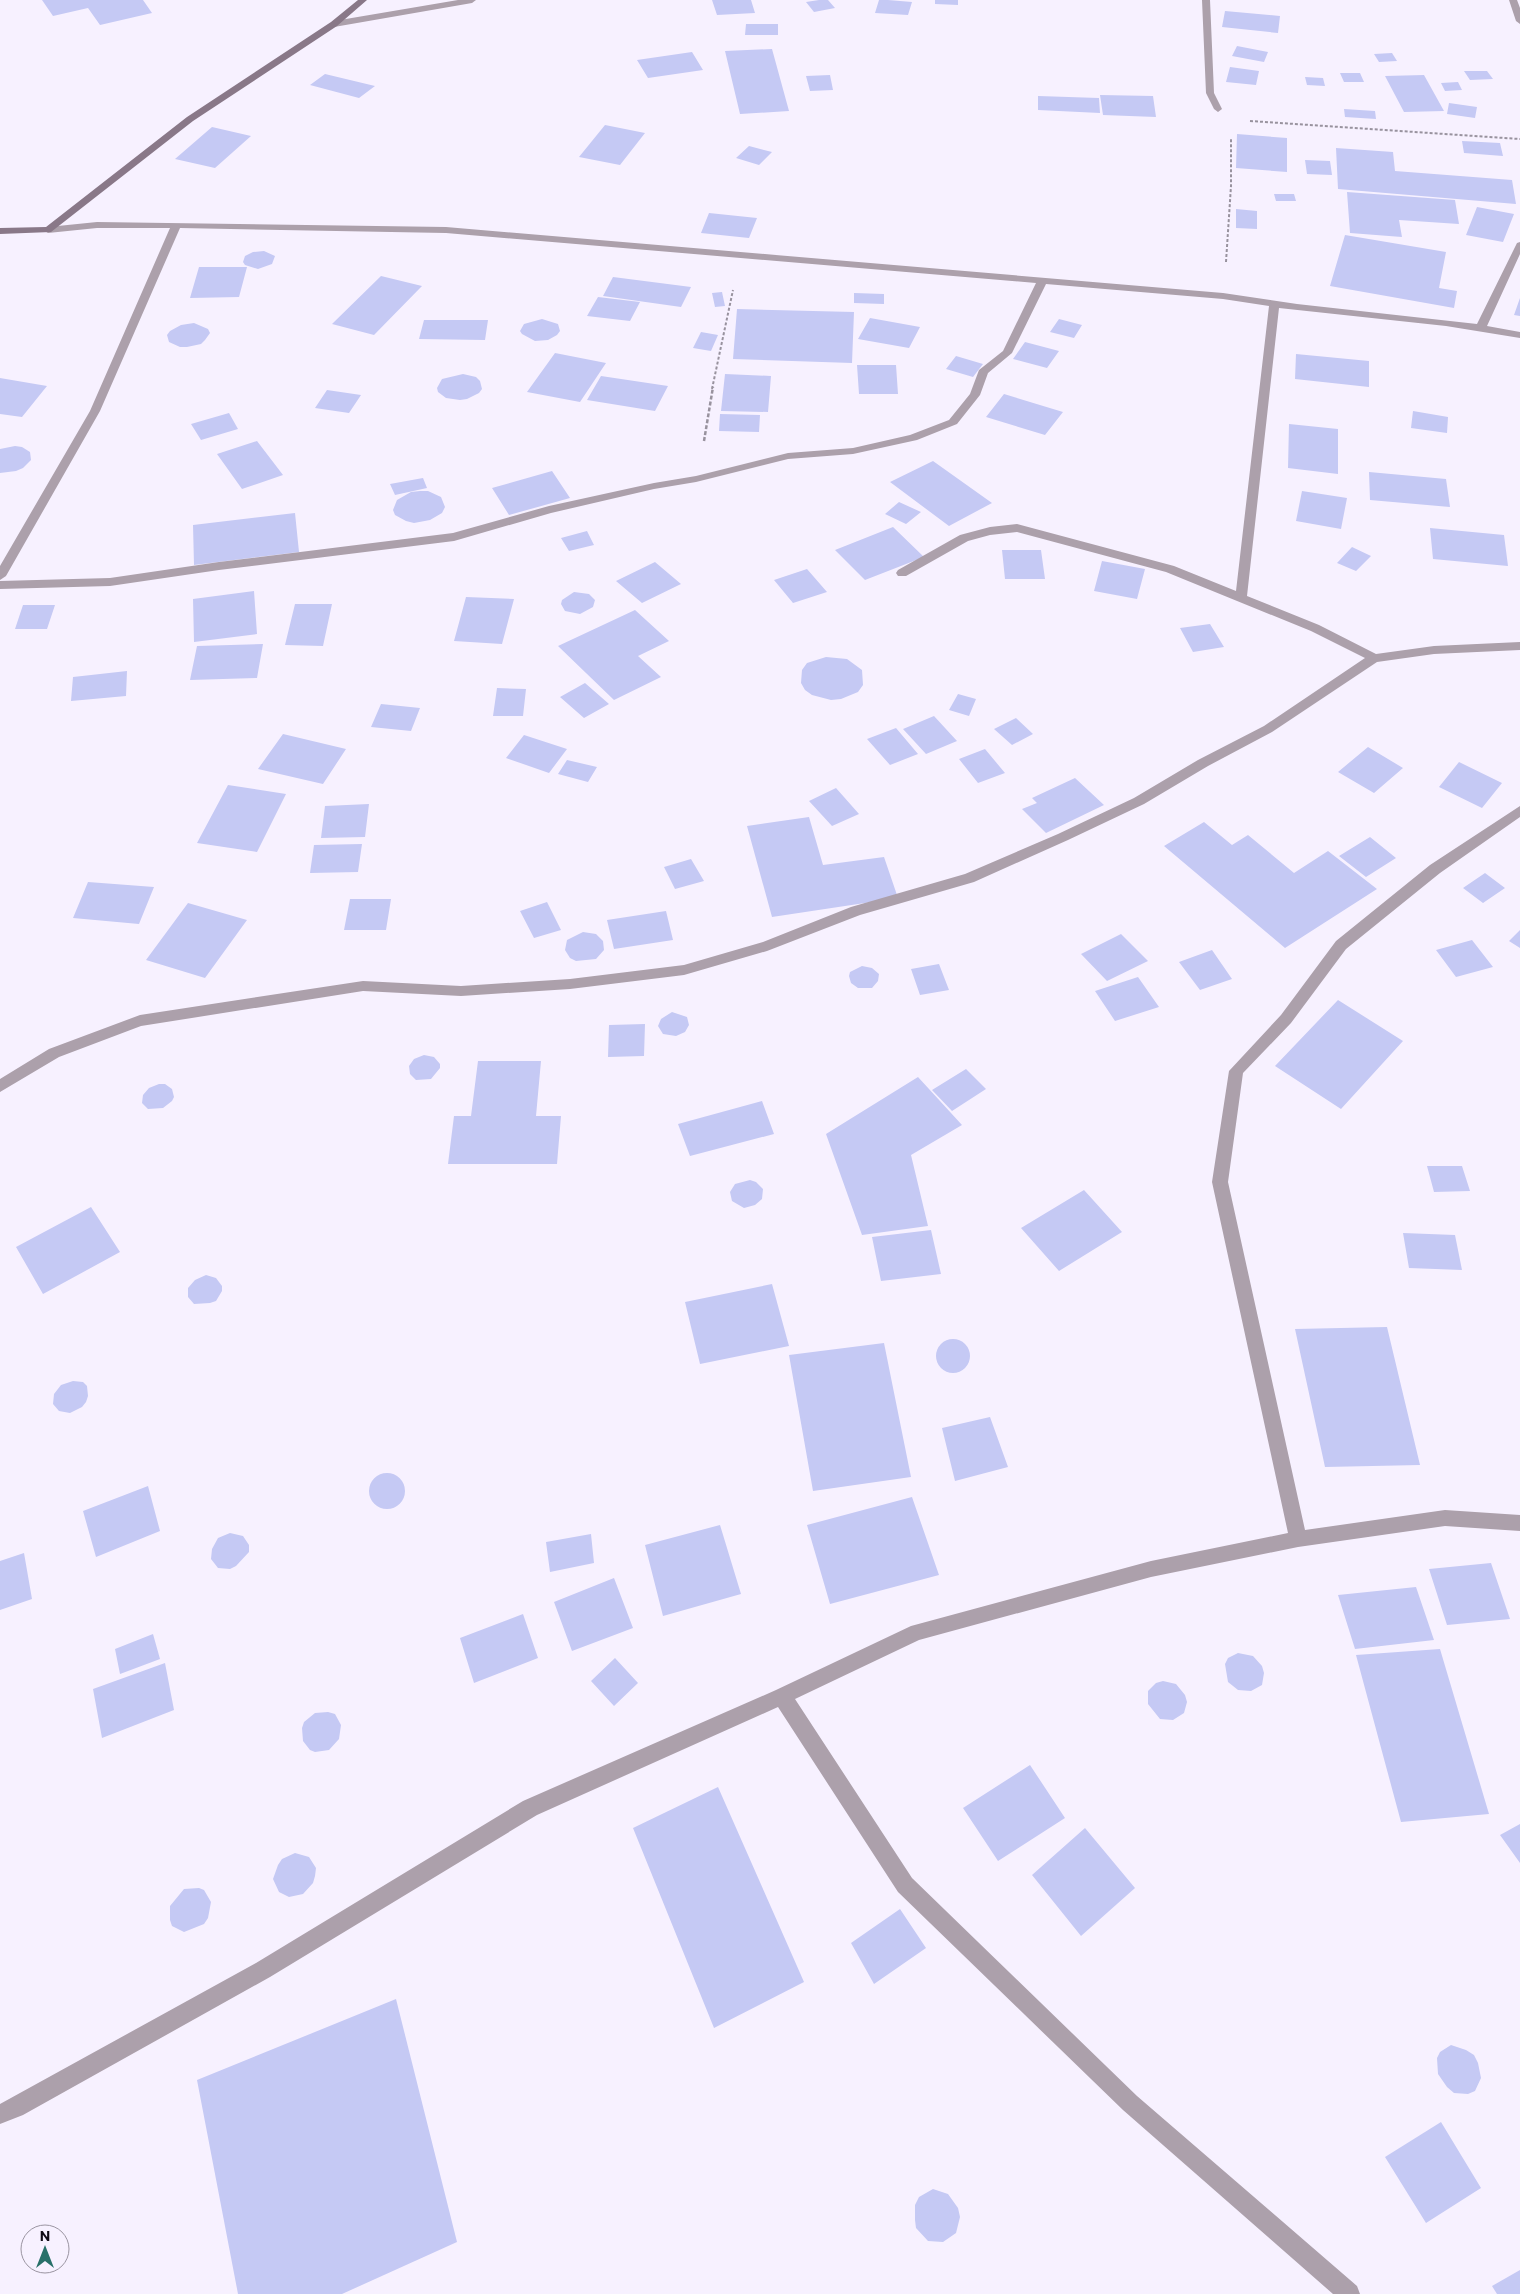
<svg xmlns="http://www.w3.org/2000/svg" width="1520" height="2294" font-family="Commissioner,sans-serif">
<rect width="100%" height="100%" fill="#f7f1ff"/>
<path fill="#c5c9f4" d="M42,0H143L152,13L100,25L88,8L53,16Z
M712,0H751L755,13L717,15Z
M819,0H828L835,8L814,12L806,2Z
M879,0H888L912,2L908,15L875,13Z
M935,0H958V5L935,4Z
M1225,11L1280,16L1278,33L1222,27Z
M746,24H778V35H745Z
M1237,46L1268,52L1264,62L1232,56Z
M772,49L789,111L740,114L725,51Z
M692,52L703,70L648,78L637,60Z
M1392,53L1397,61L1379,62L1374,54Z
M1230,67L1259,71L1256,85L1226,82Z
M1464,71H1487L1493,79L1470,80Z
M1340,73H1360L1364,82H1344Z
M325,74L375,86L359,98L310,85Z
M830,75L833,90L810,91L806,76Z
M1424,75L1444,111L1404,112L1385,76Z
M1305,77L1323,78L1325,86L1307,85Z
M1458,82L1462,90L1445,91L1441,83Z
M1100,95L1153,96L1156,117L1103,115Z
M1038,96L1099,98L1100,113L1038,110Z
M1449,103L1477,107L1475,118L1447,114Z
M1344,109L1375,111L1376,119L1345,117Z
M605,125L645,133L620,165L579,157Z
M212,127L251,136L215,168L175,159Z
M1237,134L1287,138V172L1236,168Z
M1462,141L1500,143L1503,156L1464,153Z
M749,146L772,152L759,165L736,158Z
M1336,148L1393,152L1395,171L1512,180L1516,204L1338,189Z
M1305,160L1330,161L1332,175L1307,174Z
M1347,192L1455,200L1459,224L1399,220L1402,237L1350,233Z
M1274,194H1294L1296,201H1276Z
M1477,207L1514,214L1503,242L1466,235Z
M1236,209L1257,211V229L1236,228Z
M709,213L757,218L749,238L701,233Z
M1345,235L1446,252L1439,288L1457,291L1454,308L1330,286Z
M264,251L275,256L272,264L258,269L245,265L243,262L245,256L253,252Z
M199,267H247L239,297L190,298Z
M381,276L422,286L374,335L332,324Z
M613,277L691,287L681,307L603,296Z
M722,292L725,306L715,307L712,293Z
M854,293L884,294V304L854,303Z
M598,297L640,302L630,321L587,316Z
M1520,298V316L1514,315Z
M737,309L854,312L852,363L733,359Z
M870,318L920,327L909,348L858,339Z
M542,319L558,324L560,331L557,335L548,340L535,341L522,334L520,331L524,324Z
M1059,319L1082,325L1074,338L1050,332Z
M424,320H488L485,340L419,339Z
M194,323L208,329L210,333L205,340L201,344L187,347H180L169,342L167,335L170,331L181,325Z
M701,332L718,335L711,351L693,348Z
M1025,342L1059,351L1047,368L1013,359Z
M555,353L606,363L580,402L527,392Z
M1296,354L1369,361V387L1295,379Z
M956,356L983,364L973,377L946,369Z
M857,365H896L898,394H859Z
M463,374L476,377L480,381L482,389L479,393L467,399L460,400L446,398L438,392L437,388L442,379Z
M725,374L771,376L768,412L721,411Z
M601,376L668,386L655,411L587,400Z
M0,378L47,386L22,417L0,414Z
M327,390L361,395L349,413L315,408Z
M1004,394L1063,412L1045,435L986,417Z
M1413,411L1448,417L1447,433L1411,428Z
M229,413L238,429L201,440L191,424Z
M720,414L760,415L759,432L719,431Z
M1289,424L1338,429V474L1288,468Z
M257,441L283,475L242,489L217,454Z
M15,446L22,447L30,452L31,460L23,468L16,471L0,473V449Z
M933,461L992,503L949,526L890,482Z
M552,471L570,498L509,515L492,488Z
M1369,472L1446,479L1450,507L1370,500Z
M423,478L427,488L395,495L390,484Z
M420,491H428L441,497L445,507L442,513L430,520L414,523L406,521L395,515L393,510L397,500L411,492Z
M1302,491L1347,498L1341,529L1296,521Z
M899,502L921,512L906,524L885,514Z
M295,513L299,552L194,565L193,525Z
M893,527L924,557L865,580L835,550Z
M1430,528L1504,535L1508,566L1433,559Z
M587,531L594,545L569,551L561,538Z
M1352,547L1371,556L1356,571L1337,563Z
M1002,550H1041L1045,579H1005Z
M1102,561L1145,569L1137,599L1094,591Z
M655,562L681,584L642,603L616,581Z
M807,569L827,592L793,603L774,580Z
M254,591L257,634L194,642L193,599Z
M574,592L589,594L595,600L593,607L580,614L565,611L561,604L562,600Z
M466,597L514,599L502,644L454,641Z
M295,604H332L323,646L285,645Z
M23,605H55L47,629H15Z
M635,610L669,641L638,656L661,677L614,700L558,646Z
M1210,624L1224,647L1193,652L1180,628Z
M263,644L257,678L190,680L197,646Z
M826,657L847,659L862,670L863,685L858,692L841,699L831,700L812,695L805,690L801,683L802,670L807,663Z
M127,671L126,696L71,701L73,677Z
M585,683L609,704L584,718L560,697Z
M497,688L526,689L523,716H493Z
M958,694L976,699L969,716L949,710Z
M381,704L420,708L411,731L371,727Z
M934,716L957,741L926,754L903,729Z
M1016,718L1033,734L1012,745L994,729Z
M896,728L918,754L890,765L867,739Z
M283,734L346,749L323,784L258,769Z
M524,735L567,749L549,773L506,758Z
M1368,747L1403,768L1374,793L1338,772Z
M985,749L1005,773L978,783L959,759Z
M567,760L597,767L588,782L558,774Z
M1459,762L1502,783L1482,808L1439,787Z
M1075,778L1104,805L1046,833L1022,809L1037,803L1032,798Z
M228,785L286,794L257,852L197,843Z
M836,788L859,814L832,826L809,801Z
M369,804L365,837L321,838L325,806Z
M809,817L823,865L884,857L898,898L772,917L747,826Z
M1204,822L1232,845L1248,835L1294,873L1328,851L1377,889L1285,948L1164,846Z
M1370,837L1396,858L1366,877L1339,856Z
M362,844L358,872L310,873L314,845Z
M691,859L704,881L675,889L664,867Z
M1485,873L1505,888L1483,903L1463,888Z
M88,882L154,887L139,924L73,918Z
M350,899H391L386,930H344Z
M547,902L561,930L534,938L520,911Z
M188,903L247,920L205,978L146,960Z
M666,911L673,940L614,949L607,920Z
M1520,930V948L1509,941Z
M583,932L596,934L603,941L604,950L596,959L576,961L570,958L565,950L567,940Z
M1121,934L1148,961L1107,981L1081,954Z
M1472,940L1493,967L1456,977L1436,950Z
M1212,950L1232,979L1200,990L1179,962Z
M939,964L949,990L920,995L911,969Z
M862,966L872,968L879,974L878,981L872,988H858L851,983L849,976L850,972Z
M1138,977L1159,1007L1115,1021L1095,991Z
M1338,1000L1403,1041L1341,1109L1275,1066Z
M672,1012L687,1017L689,1025L685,1032L676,1036L663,1034L658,1026L661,1019Z
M645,1024L644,1056L608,1057L609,1025Z
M424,1055L434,1057L440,1064V1068L431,1079L416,1080L410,1074L409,1066L414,1059Z
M478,1061H541L536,1116H561L557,1164H448L454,1116H471Z
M966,1069L986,1089L952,1111L932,1090Z
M918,1077L962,1125L911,1155L928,1226L862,1235L826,1134Z
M159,1084H165L172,1089L174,1097L172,1101L163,1108L148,1109L142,1103L143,1095L149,1088Z
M762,1101L774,1134L690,1156L678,1124Z
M1427,1166H1462L1470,1191L1434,1192Z
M750,1180L756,1182L763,1189L762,1199L755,1205L744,1208L732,1201L730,1192L735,1184Z
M1084,1190L1122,1232L1059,1271L1021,1228Z
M91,1207L120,1252L43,1294L16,1247Z
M931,1230L941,1274L881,1281L872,1237Z
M1403,1233L1455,1235L1462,1270L1409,1268Z
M206,1275L216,1278L222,1286V1291L216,1301L210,1303L194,1304L188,1297V1288L195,1280Z
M772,1284L789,1346L700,1364L685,1302Z
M1387,1327L1420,1465L1325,1467L1295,1329Z
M936 1356a17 17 0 1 1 34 0a17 17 0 1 1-34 0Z
M884,1343L911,1477L813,1491L789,1355Z
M73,1381L83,1382L87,1386L88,1396L86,1402L82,1407L70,1413L59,1411L53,1404L54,1394L61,1385Z
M990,1417L1008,1467L955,1481L942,1428Z
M369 1491a18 18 0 1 1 36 0a18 18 0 1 1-36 0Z
M148,1486L160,1531L96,1557L83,1511Z
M912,1497L939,1575L830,1604L807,1525Z
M720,1525L741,1594L663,1616L645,1545Z
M230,1533L243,1536L249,1545V1552L236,1566L230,1569L218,1568L211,1559L212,1549L218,1538Z
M591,1534L594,1563L550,1572L546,1542Z
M24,1553L32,1599L0,1610V1561Z
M1491,1563L1510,1619L1447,1625L1429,1569Z
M614,1578L633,1628L572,1651L554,1602Z
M1416,1587L1434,1640L1355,1649L1338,1595Z
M523,1614L538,1658L474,1683L460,1638Z
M153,1634L160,1659L120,1674L115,1649Z
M1440,1649L1489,1814L1401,1822L1356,1655Z
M1238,1653L1253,1656L1262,1666L1264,1673L1262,1685L1251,1691L1238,1690L1228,1682L1225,1664L1228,1658Z
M615,1658L638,1683L614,1706L591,1681Z
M165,1663L174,1710L102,1738L93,1689Z
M1163,1681L1176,1684L1185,1695L1187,1702L1184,1713L1173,1720L1160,1719L1148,1704V1691L1156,1683Z
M328,1712L335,1714L341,1725L339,1739L329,1750L315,1752L310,1750L303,1741L302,1728L304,1722L315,1713Z
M1030,1765L1065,1818L998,1861L963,1808Z
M718,1787L804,1982L714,2028L633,1828Z
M1520,1824V1863L1500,1835Z
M1085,1828L1135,1888L1081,1936L1032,1875Z
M295,1853L309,1857L316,1868L315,1876L313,1883L303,1894L289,1897L279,1892L273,1879L278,1865L282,1859Z
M199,1888L204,1890L211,1902L208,1918L204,1924L184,1932L172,1926L170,1920V1906L184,1889Z
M900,1909L926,1948L874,1984L851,1943Z
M396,1999L457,2242L342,2294H238L197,2080Z
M1451,2045L1466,2050L1474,2055L1478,2063L1481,2078L1475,2091L1468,2094L1454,2093L1447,2087L1438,2074L1437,2058L1440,2052Z
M1441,2122L1481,2188L1426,2223L1385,2157Z
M933,2189L948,2194L958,2208L960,2217L956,2233L943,2242L928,2241L916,2228L915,2220V2205L919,2197Z
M1520,2270V2294H1497L1492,2286Z"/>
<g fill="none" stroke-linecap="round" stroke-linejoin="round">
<path stroke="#98929e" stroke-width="2" stroke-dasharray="3 2" stroke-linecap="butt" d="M1250,121L1520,139
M1226,262L1231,186V138
M712,389L733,290"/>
<path stroke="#98929e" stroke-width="2.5" stroke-dasharray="4 2" stroke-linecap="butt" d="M704,441L713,387"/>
<path fill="#aca0ab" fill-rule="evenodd" d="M458,0H476L472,3L334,27L330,24L334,21Z
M1202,0H1210L1214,93L1222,109L1218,112L1214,109L1206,93Z
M1509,0H1517L1520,8V24L1516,21Z
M97,222L446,227L1223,293L1297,304L1477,324L1517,243L1520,242V254L1487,326L1520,332V338L1446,326L1279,308L1247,596L1319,625L1376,654L1434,646L1520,642V650L1434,654L1377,662L1272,732L1208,766L1144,804L1068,840L974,882L860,915L767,951L684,975L570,989L461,996L363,991L141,1026L59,1057L0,1092V1079L49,1049L140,1015L363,981L461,986L570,979L684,965L763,942L851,907L965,874L1058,834L1134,798L1198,760L1264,726L1365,658L1311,631L1166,572L1017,532L990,535L968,541L906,576H898L896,573L898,570L960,535L990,527L1017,524L1174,566L1236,591L1269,306L1223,299L1046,284L1012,353L988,373L980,395L957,424L917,440L853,454L788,459L696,482L654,489L551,513L454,541L219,570L110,586L0,589V581L110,578L219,562L453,533L549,506L654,483L696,476L788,453L853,448L910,435L949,420L970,394L979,370L1003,351L1036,283L446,233L180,228L100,411L6,576L0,580V566L90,411L170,228H97L48,233L43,230L48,227Z
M1520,806V817L1440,873L1346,949L1291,1023L1243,1073L1228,1182L1305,1530L1445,1510L1520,1515V1531L1445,1526L1298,1547L1151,1577L919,1640L795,1699L912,1878L1137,2096L1357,2286L1360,2294H1333L1123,2110L898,1892L778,1707L537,1815L270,1977L23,2115L0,2124V2104L256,1963L523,1801L776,1690L911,1626L1151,1561L1288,1533L1212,1182L1229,1071L1281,1015L1336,941L1430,865Z"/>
<path fill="#897888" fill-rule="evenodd" d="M358,0H367L337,26L193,121L51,232L0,234V228L46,227L187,117L331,22Z"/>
</g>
<g transform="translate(45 2249)"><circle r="24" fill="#f7f1ff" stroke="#9b95a2"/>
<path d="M0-4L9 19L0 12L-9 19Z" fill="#287069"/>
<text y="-8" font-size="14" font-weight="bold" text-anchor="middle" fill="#110c16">N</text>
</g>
</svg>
